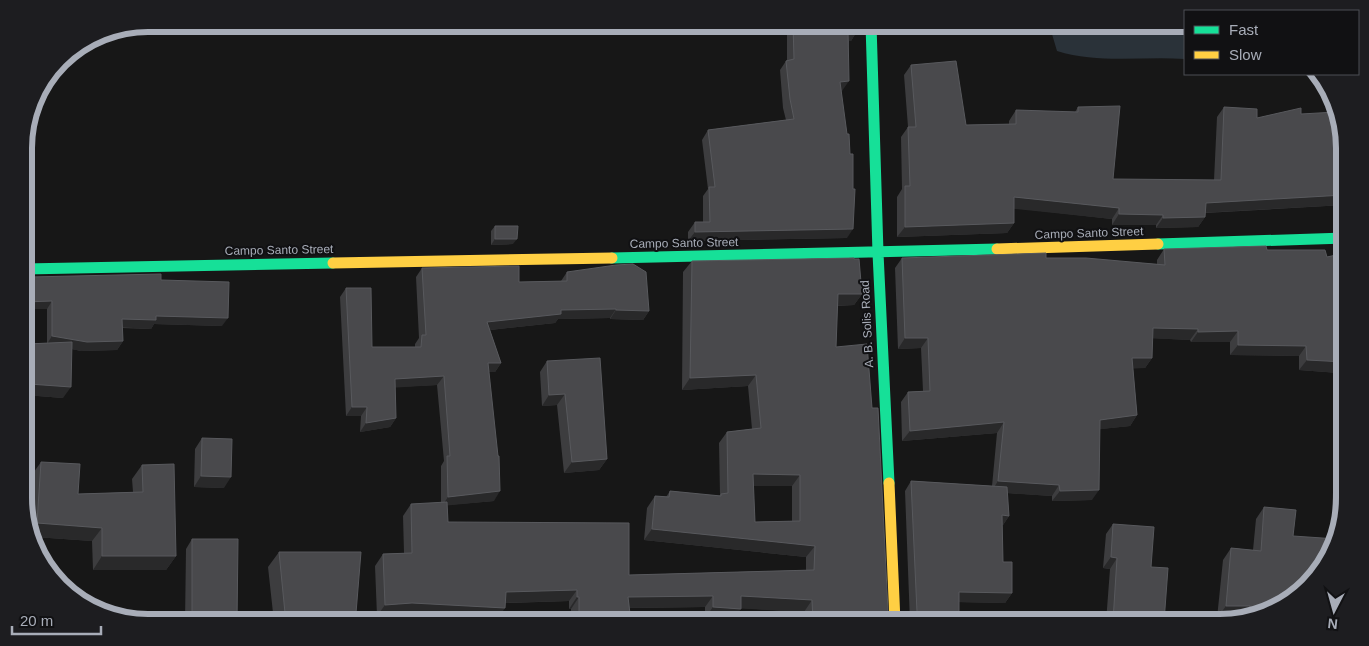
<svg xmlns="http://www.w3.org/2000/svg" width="1369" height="646" font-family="Helvetica,sans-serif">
<rect width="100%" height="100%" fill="#171717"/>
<path fill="#2a3239" d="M1049,24H1185V59C1143,56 1098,64 1057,51Z"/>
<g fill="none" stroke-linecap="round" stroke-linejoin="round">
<path stroke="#16e098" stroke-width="11" d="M871,24L878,253L889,483
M1158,244L1345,238
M612,258L997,249
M24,269L333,263"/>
<path stroke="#ffcf43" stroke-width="11" d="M997,249L1158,244
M333,263L612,258
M889,483L895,622"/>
</g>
<path fill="#3d3d3f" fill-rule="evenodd" d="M787,24H858L857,31L851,41L849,40L842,91H841L847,238L688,241V232L695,222H703V196L708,189L702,140L708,130L786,120L783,108L780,70L786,61L787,60Z
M911,65L966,125L1009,124V121L1016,110L1075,112L1078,107L1113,179L1214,180L1217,117L1224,107L1257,118L1301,114L1344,133V205L1205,213V217L1198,227L1156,228V225H1112V219L1014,208V223L1007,233L897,237V197L902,189L901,137L908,127L904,75Z
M495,226L513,244L491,245V231Z
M1164,249L1267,250L1327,257L1345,253V498L1342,512H1332L1339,373L1299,370V356L1230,355V342H1191L1190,340L1152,338V358L1145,368H1133L1137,415L1130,426L1100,429L1092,500L1052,501V496L1007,493L1009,516L1003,525H1002L1003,562L1012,593L1005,603L959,602V618L957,622H910L905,491L911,481L992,486L997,433L902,441L901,402L908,392L923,391L921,348L898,349L895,268L902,258H1046L1157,264V260Z
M692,261L862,294L854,305L837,306L836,347L888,611L890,619L894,622H804V612L741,608L732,620L705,618V607L629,608L631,622H571V609H569V601L505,603L497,620L404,614L377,616L375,566L383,554L404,553L403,516L411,504L441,503V466L444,461L437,385L395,387L396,418L390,427L360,432L361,416H346L340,297L346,288L372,347H415V344L419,338L416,277L422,268L519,282L561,281L567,272L649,311L643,320L610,319V318L558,319L555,323L490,330L501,363L495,372H489L494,501L447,505L448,522L629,575L806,570V557L644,540L647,508L655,496L666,497L670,491L719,496L720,495L719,443L727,432L752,429L748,386L682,390L683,272ZM753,486H792V521L755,522Z
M30,277L161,280L222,326L154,324L151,329L122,328L123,341L117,350L81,351L72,349L63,398L25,395L24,348L27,344L47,343V309Z
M547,361L607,459L599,470L564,473L557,405L542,406L540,372Z
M202,438L224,488L194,487L195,449Z
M41,462L78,494L133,492L132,479L142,465L176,556L166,570H93L92,541L35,537L29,523L31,476Z
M1264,507L1293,536L1290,601L1240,618H1217L1223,560L1231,548L1253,550L1256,519Z
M1113,524L1151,567L1164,622H1106L1110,569L1103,568L1106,534Z
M192,539L237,622H185L186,549Z
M279,552L350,622H274L268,567Z"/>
<path fill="#29292a" d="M848,30L857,31L851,41L842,40Z
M849,81L842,91L833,92L840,82Z
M1344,195V205L1199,213L1206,203Z
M1014,197L1119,208L1112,219L1007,208Z
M1119,214L1163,215L1156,225H1112Z
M1205,217L1198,227L1156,228L1163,218Z
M1014,223L1007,233L897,237L905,227Z
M853,229L847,238L688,241L695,232Z
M495,239H517L513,244L491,245Z
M838,294H862L854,305L830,306Z
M52,301L47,309H24V302Z
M616,309L610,318L558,319L555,323L481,331L487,322L561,310Z
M616,310L649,311L643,320L610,319Z
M156,316L228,318L222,326L154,324L151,329L116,327L122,319Z
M1153,328L1198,329L1190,340L1146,338Z
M1238,331L1230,342H1191L1198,332Z
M52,336L123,341L117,350L81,351L47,344Z
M905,338H928L921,348L898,349Z
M1238,345L1306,346L1299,356L1230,355Z
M1132,358H1152L1145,368L1125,369Z
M1307,360L1345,362V364L1339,373L1299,370Z
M488,363H501L495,372H482Z
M756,375L748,386L682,390L690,378Z
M444,376L437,385L389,388L395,379Z
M29,384L71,387L63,398L25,395V391Z
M565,394L557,405L542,406L549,395Z
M352,407H367L361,416H346Z
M1137,415L1130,426L1093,430L1100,420Z
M396,418L390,427L360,432L366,423Z
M1004,422L997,433L902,441L910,431Z
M607,459L599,470L564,473L572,462Z
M753,474L800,475L792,486H745Z
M201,476L231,477L224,488L194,487Z
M998,481L1059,485L1052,496L991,492Z
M1099,490L1092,500L1052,501L1060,491Z
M500,491L494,501L442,506L448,497Z
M1339,501L1344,502L1342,512H1332Z
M1002,515L1009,516L1003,525H995Z
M37,523L102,528L92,541L35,537L32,531Z
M652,529L815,546L806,557L644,540Z
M102,556H176L166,570H93Z
M1111,557L1117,558L1110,569L1103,568Z
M577,590L569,601L497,603L506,592Z
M959,592L1012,593L1005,603L952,602Z
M713,596L705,607L620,608L628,597Z
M741,596L812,600L804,612L733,608Z
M577,597H579L571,609H569Z
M412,603L505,608L497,620L404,614L377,616L385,605Z
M1226,606H1250L1242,617L1240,618H1217Z
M713,607L741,609L732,620L705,618Z
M579,612L603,614L597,622H572Z
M285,613H356L350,622H278Z
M943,618H959L957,622H941Z"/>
<path fill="#49494c" stroke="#58595d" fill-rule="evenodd" d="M793,24H858L857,31L848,30L849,81L840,82L847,134H849L850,154H853V189H855L853,229L695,232V222H710L709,187H715L708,130L794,119L790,99L786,61L794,59Z
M956,61L966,125L1016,124V110L1078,112V107L1120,106L1113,179L1221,180L1224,107L1257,109V118L1301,108V114L1336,112L1344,133V195L1206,203L1205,217L1163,218V215L1119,214V208L1014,197V223L905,227V186H910L908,127H916L911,65Z
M495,226H518L517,239H495Z
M1266,246L1267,250H1325L1327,257L1345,253V362L1307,360L1306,346L1238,345V331L1198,332V329L1153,328L1152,358H1132L1137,415L1100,420L1099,490L1060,491L1059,485L998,481L1004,422L910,431L908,392L930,391L928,338H905L902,258L1046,253V258H1086L1165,265L1164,249Z
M854,258V259H859L862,294H838L836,347L867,344L872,408H878L888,611L890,619L894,622H813L812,600L741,596V609L713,607V596L628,597L631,622H603V614L579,612V597H577V590L506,592L505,608L412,603L385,605L383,554L412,553L411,504L447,502L448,522L629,523V575L814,570L815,546L652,529L655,496L669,497L670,491L721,496V494L728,493L727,432L761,428L756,375L690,378L692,261ZM753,474L800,475V521L755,522Z
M633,264L646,272L649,311L616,310V309L561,310V314L487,322L501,363H488L498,456H499L500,491L448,497L447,456H450L444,376L395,379L396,418L366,423L367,407H352L346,288H371L372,347H421L422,335H426L422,268L519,266V282L567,281V272L616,265Z
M161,274V280L229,282L228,318L156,316V320L122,319L123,341L87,342L52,336V301L24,302V275L30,277Z
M72,342L71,387L29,384L27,344Z
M600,358L607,459L572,462L565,394L549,395L547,361Z
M1345,384V498L1344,502L1339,501Z
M202,438L232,439L231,477L201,476Z
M41,462L80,464L78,494L143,492L142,465L174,464L176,556H102V528L37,523Z
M911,481L1007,487L1009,516L1002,515L1003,562H1012V593L959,592V618H943L944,622H913L915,620L917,612Z
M1264,507L1296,510L1293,536L1337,539L1336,545L1290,601L1250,615V606H1226L1231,548L1261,551Z
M1113,524L1154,527L1151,567L1168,568L1164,622H1119L1113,621L1117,558L1111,557Z
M192,539H238L237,622H192Z
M279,552H361L356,613H285Z"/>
<g text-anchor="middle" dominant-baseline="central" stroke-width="4" stroke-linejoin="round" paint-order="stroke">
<g font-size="12" fill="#a8adb8" stroke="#111113">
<text transform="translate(1089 233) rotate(-2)">Campo Santo Street</text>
<text transform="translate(684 243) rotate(-1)">Campo Santo Street</text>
<text transform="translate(279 250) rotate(-1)">Campo Santo Street</text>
<text transform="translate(867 324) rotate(-93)">A. B. Solis Road</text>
</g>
</g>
<path d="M0 0H1369V646H0ZM148 32H1220A116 116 0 0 1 1336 148V498A116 116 0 0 1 1220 614H148A116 116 0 0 1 32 498V148A116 116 0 0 1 148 32Z" fill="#1d1d20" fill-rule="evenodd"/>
<path fill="none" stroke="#a8adb8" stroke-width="6" d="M148 32H1220A116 116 0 0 1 1336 148V498A116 116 0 0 1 1220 614H148A116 116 0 0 1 32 498V148A116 116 0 0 1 148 32Z"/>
<rect x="1184" y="10" width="175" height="65" fill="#111113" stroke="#4d4f55"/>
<rect x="1194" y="26" width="25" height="8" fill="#16e098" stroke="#4d4f55"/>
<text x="1229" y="35" font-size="15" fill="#a8adb8">Fast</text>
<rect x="1194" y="51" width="25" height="8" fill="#ffcf43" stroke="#4d4f55"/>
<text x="1229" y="60" font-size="15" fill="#a8adb8">Slow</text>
<g transform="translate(1334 611) rotate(186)" stroke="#111113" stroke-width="4" paint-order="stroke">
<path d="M0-4L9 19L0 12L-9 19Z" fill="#a8adb8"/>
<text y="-8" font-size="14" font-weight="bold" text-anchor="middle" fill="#a8adb8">N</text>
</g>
<path d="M12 626v8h89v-8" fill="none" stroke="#a8adb8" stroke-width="2.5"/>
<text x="20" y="626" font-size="15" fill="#a8adb8" stroke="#111113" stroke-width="4" paint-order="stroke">20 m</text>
</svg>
